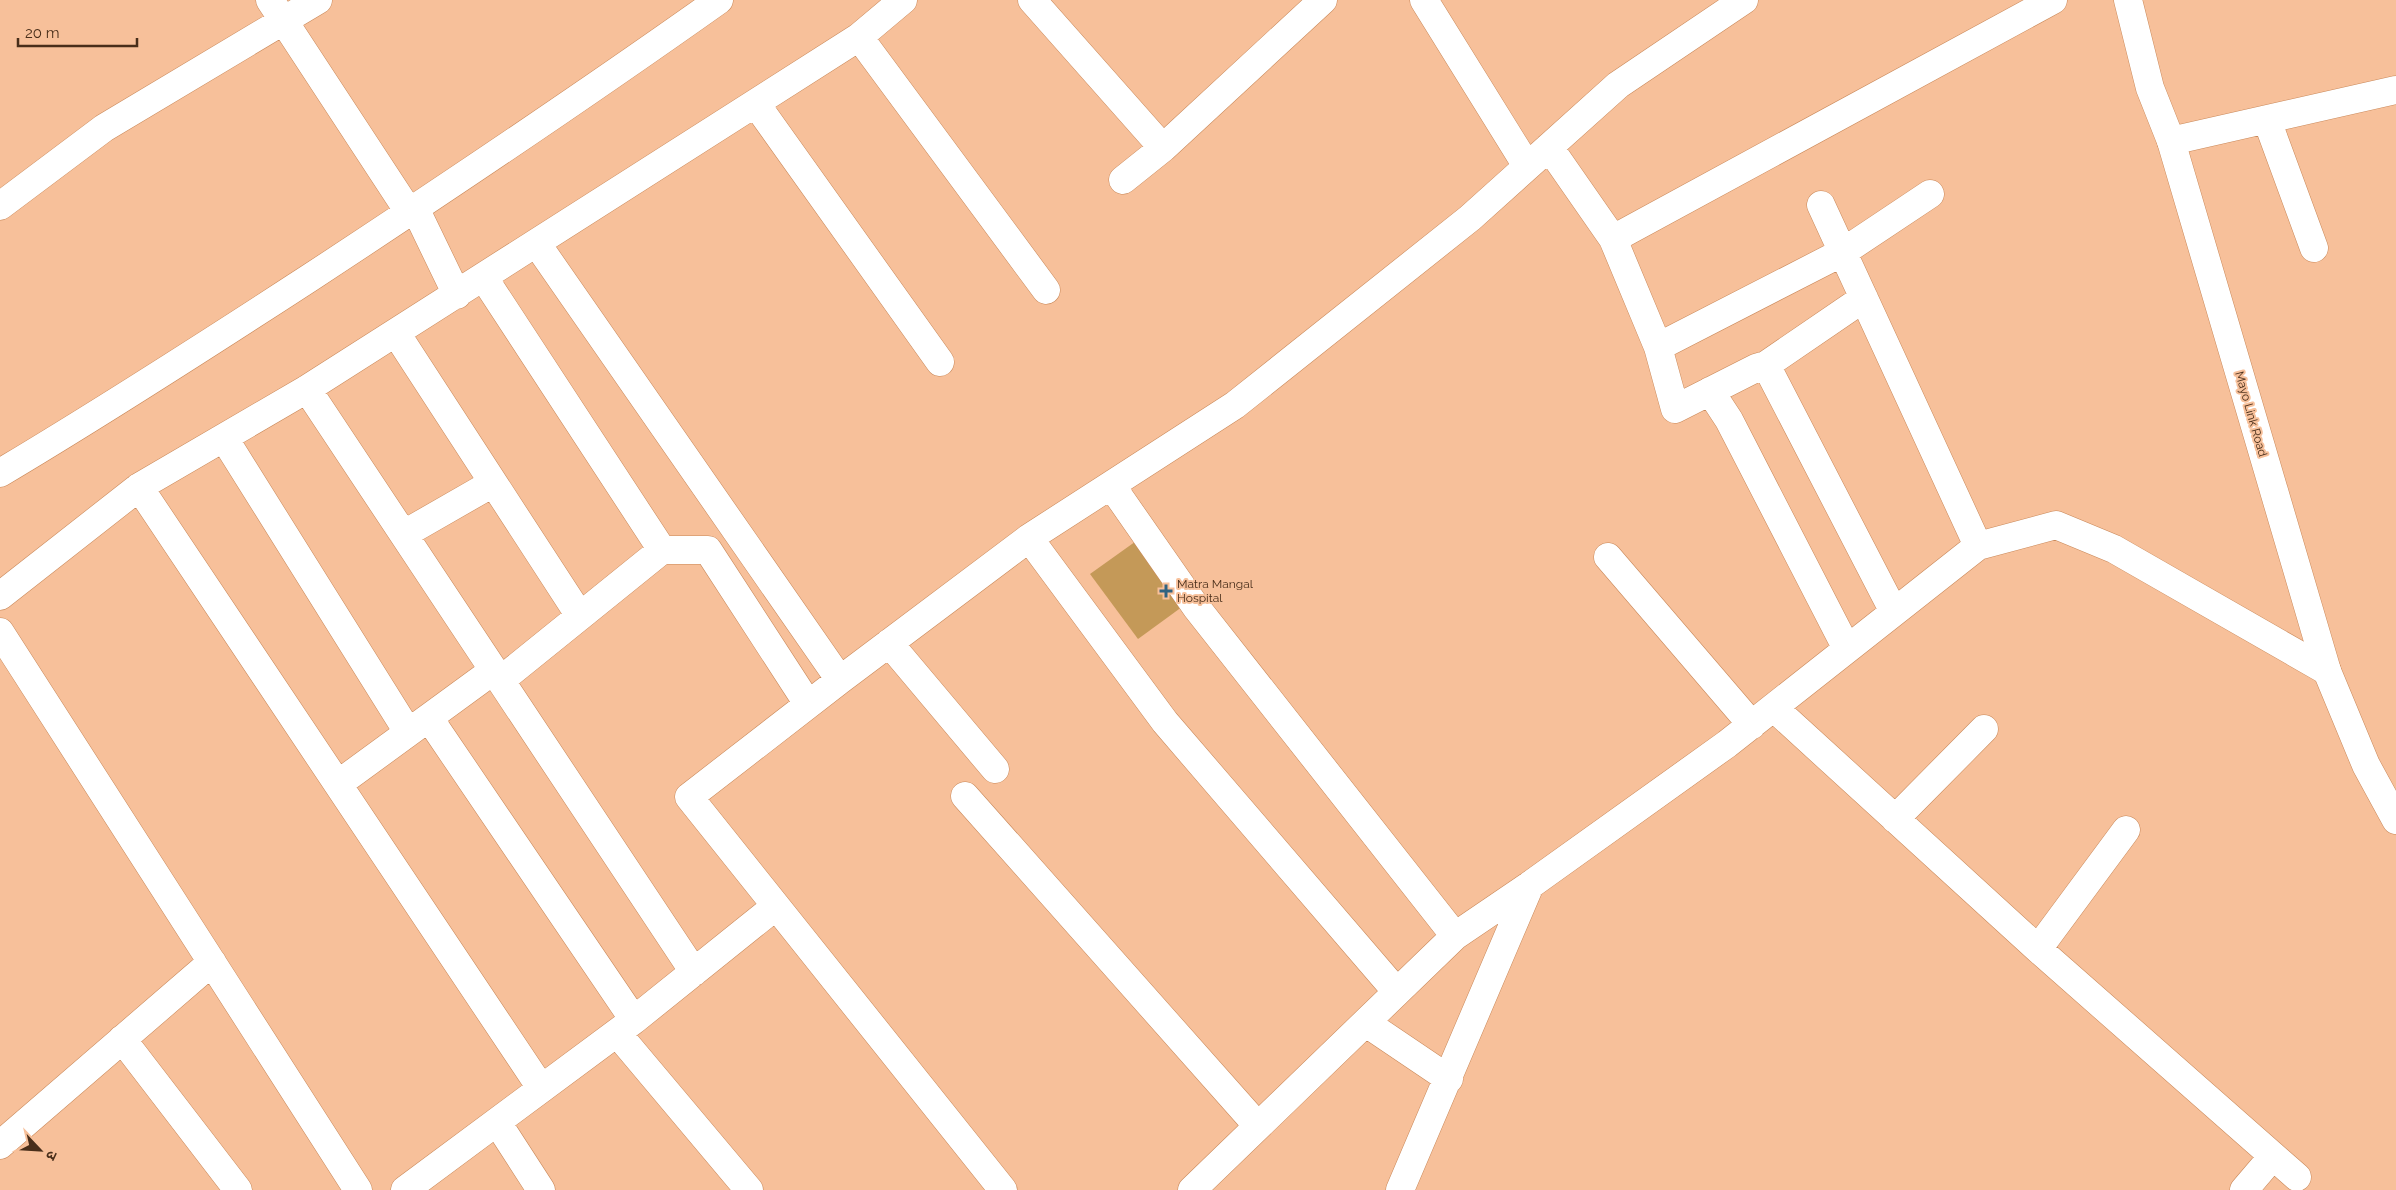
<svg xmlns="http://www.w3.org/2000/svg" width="2396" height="1190" font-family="Raleway,'Noto Sans Devanagari',sans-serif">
<rect width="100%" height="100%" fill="#f7c09a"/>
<path fill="#c49958" d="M1139,539L1186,604L1138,639L1090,574Z"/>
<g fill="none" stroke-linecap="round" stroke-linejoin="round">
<defs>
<path id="minor" d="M270,0L409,212
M1032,0L1163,148
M1424,0L1527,166
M859,37L1046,290
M756,104L940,362
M2267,120L2314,248
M2171,141L2396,90
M1549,147L1613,239L1658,347L1675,409L1756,368L1766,365L1864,298
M1123,180L1163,148L1323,0
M1821,205L1978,546
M0,206L104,128L318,0
M415,208L457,295
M1613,239L2053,0
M537,244L840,680
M484,278L662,550H708L808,704
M396,333L580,616
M1658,347L1843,252L1930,194
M1766,365L1894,612
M307,389L694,972
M1710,391L1729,420L1847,649
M224,438L408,732
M0,473C106,410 208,344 311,277C448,187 585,95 719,0
M1111,485L1196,607L1455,936
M139,487L541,1088
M404,534L493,483
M1029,538L1165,722L1397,992
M1608,557L1752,725
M0,596L139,487L307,389L859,37L903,0
M0,632L358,1190
M889,643L995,769
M501,680L662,550
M1774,708L2038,949L2297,1177
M429,718L634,1020
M338,784L494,670
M965,796L1257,1125
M1895,819L1984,729
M2038,949L2126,830
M1366,1023L1449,1079
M617,1033L749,1190
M122,1039L238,1190
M497,1122L541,1190
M0,1145L212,962
M405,1190L634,1020L776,906
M1003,1190L689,797L840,680L1029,538L1235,405L1470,218L1618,85L1744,0
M1192,1190L1455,936L1530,885
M1400,1190L1530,885L1727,744L1978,546L2056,525L2114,549L2327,671
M2244,1190L2273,1156"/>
<path id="tertiary" d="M2128,0L2150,88L2171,141L2327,671L2366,765L2396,820"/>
</defs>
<use href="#minor" stroke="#c98859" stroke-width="29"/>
<use href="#tertiary" stroke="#c98859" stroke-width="29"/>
<use href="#minor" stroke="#fff" stroke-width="28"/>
<use href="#tertiary" stroke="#fff" stroke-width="28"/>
</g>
<path fill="#316381" stroke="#f7c09a" stroke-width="2" d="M1163.5 583.5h5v5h5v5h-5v5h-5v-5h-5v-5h5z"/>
<g text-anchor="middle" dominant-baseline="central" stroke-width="4" stroke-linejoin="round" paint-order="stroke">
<g font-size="12" fill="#492e1a" stroke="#f7c09a">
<text transform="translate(2251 414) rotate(74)">Mayo Link Road</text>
</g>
<g font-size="12" fill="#492e1a" stroke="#f7c09a" text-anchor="start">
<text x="1177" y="584">Matra Mangal<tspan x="1177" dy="14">Hospital</tspan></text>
</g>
</g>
<g transform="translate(40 1150) rotate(115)" stroke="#f7c09a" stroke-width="4" paint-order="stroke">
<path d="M0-4L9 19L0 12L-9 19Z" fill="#492e1a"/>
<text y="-8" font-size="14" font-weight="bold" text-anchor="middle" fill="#492e1a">उ</text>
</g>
<path d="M18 38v8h119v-8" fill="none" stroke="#492e1a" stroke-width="2.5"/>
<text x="25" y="38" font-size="15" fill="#492e1a" stroke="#f7c09a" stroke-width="4" paint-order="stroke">20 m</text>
</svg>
